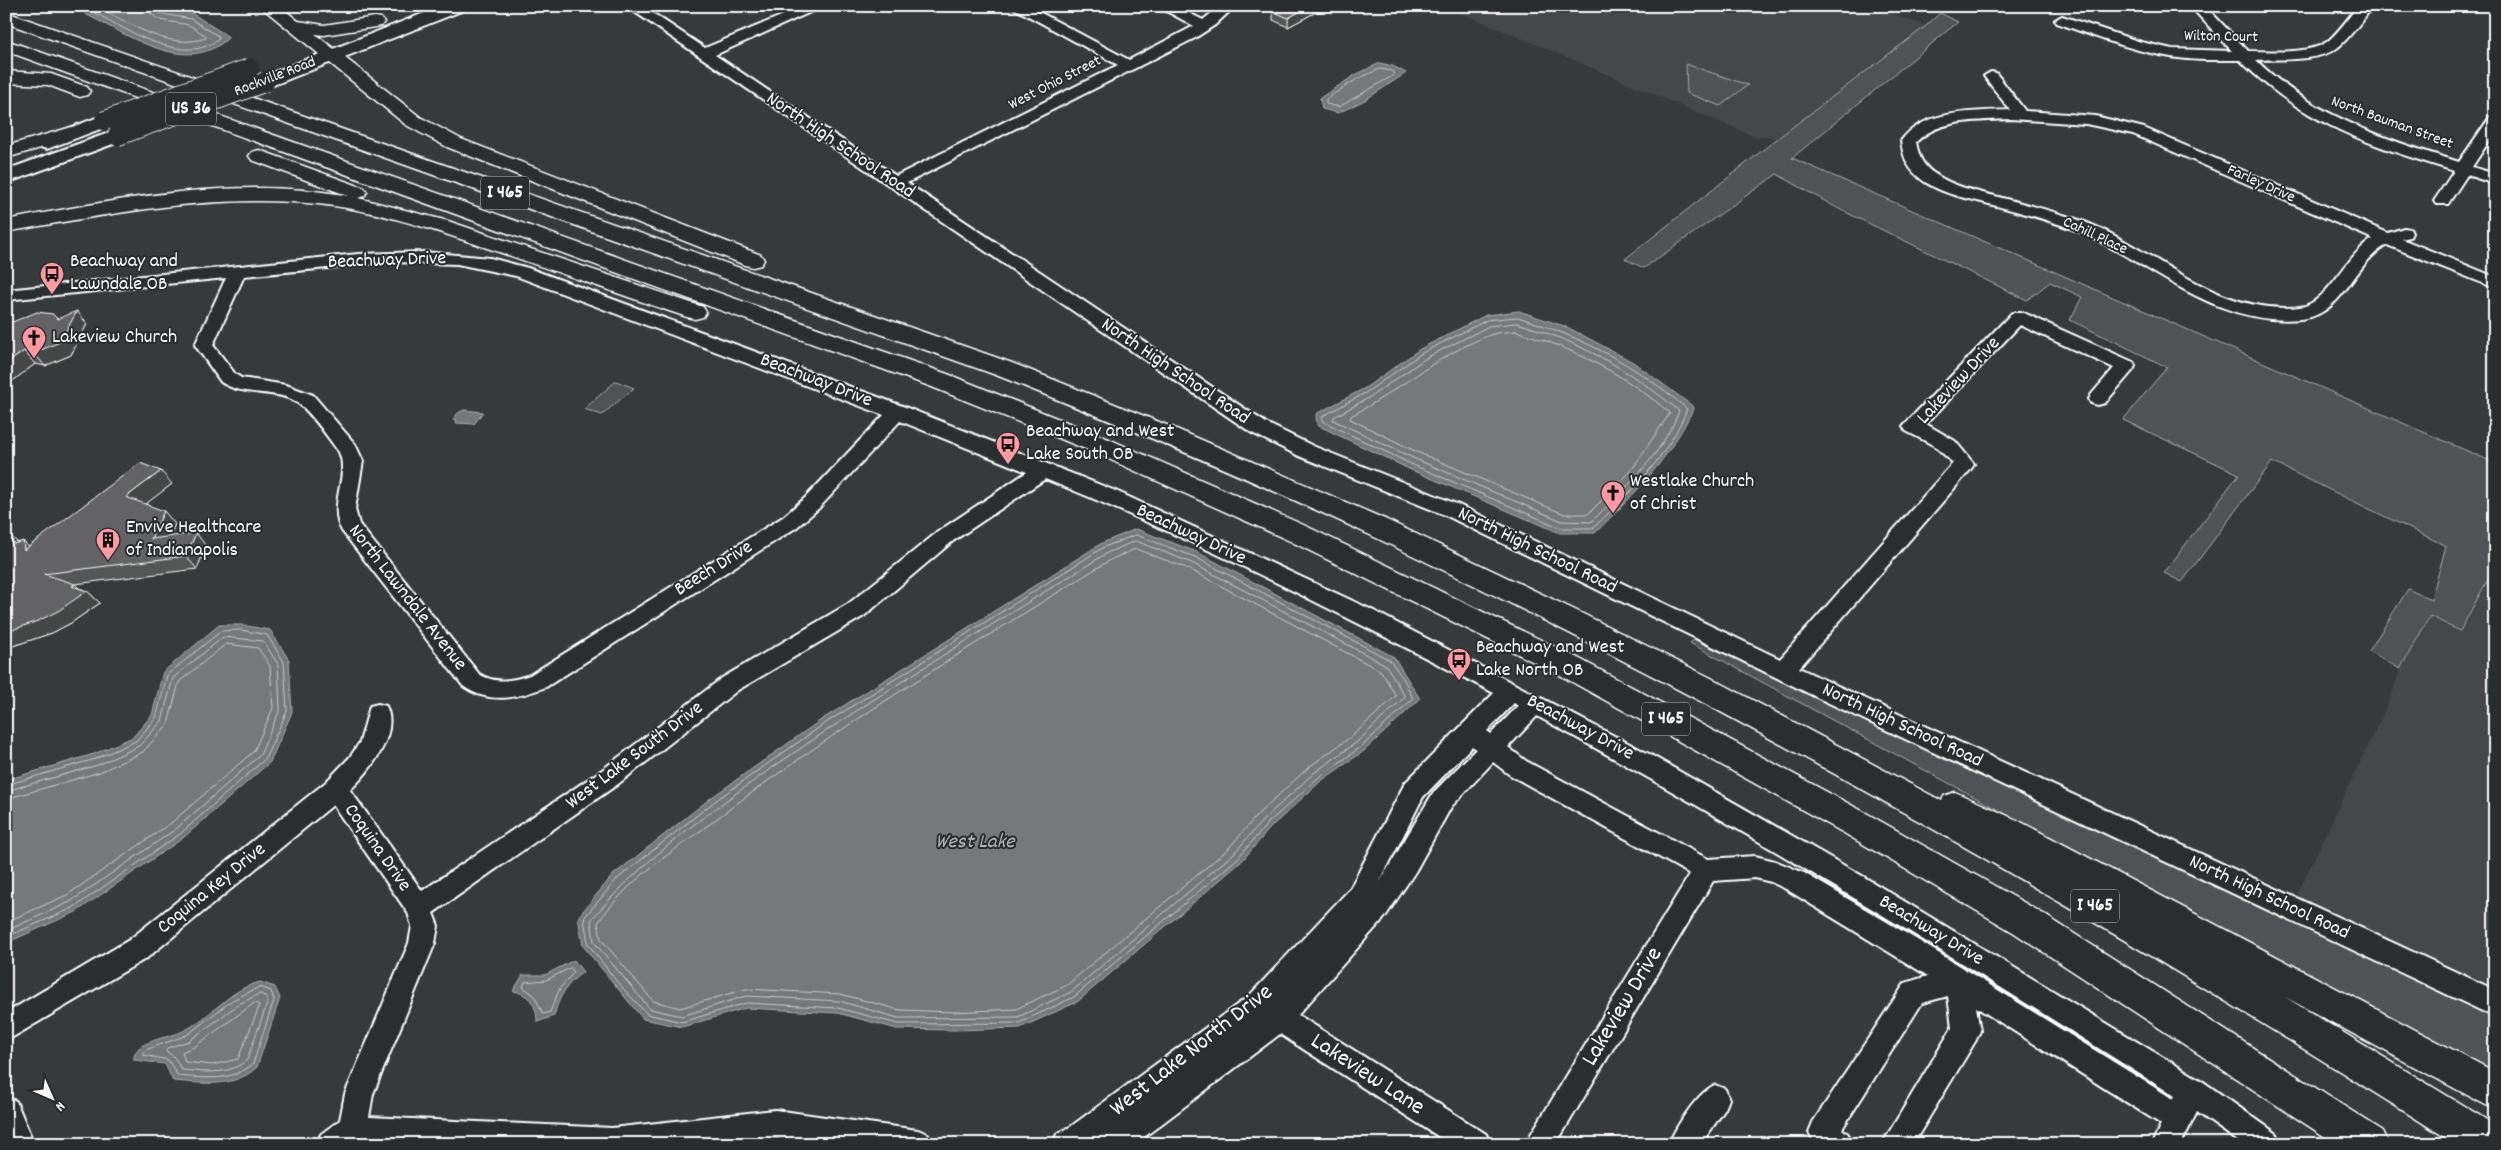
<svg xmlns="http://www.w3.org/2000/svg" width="2501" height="1150" font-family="Dekko,sans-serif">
<rect width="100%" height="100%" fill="#373a3b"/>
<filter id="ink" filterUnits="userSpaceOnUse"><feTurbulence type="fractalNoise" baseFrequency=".02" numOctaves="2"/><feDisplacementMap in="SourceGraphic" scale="10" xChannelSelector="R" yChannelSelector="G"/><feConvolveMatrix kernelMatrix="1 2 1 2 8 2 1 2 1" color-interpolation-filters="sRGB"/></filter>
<g filter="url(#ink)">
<path fill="#444748" d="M1445,6H1871L1926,26L1778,138L1753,136Z
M2495,566V995L2293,903L2391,697L2400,669L2430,616L2460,631Z"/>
<path fill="#505354" stroke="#a8a9aa" d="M1940,13L1958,22L1792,158L2495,463V566L2460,631L2430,616L2400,669L2369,651L2408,589L2431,600L2446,546L2272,462L2182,582L2164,573L2239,474L2123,420L2167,367L2070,320L2082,297L2050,282L2027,300L1837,208L1777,174L1644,268L1625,259L1778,138L1926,26Z
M1686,64L1748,85L1720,106L1687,93Z
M616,381L634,388L602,415L584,409Z
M1694,640L1941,753L2495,1015V1079L1690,643Z"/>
<path fill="#767879" stroke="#adaeaf" d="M105,6L165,9L193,14L229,37C188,78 127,34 85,14L89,8Z
M1380,63L1393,66L1406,73L1365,100L1338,113L1322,109L1320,98L1355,75Z
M1519,311L1567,327L1633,362L1694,407C1671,457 1634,495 1595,533H1560L1409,469L1317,425L1316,414L1365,388L1420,349L1486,315Z
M464,410L483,412L474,424L456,423L457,420L453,419L458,413Z
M1136,529L1197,552L1394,657L1420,699L1364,751L1321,781L1272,826L1241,862L1077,1002L1020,1028L954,1030L897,1029L838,1013L746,1008L682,1027L643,1019L583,946L578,917L613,875L712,797L821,720L1102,543Z
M219,625H241L270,630L289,660L292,712L270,762L183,838L76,912L6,943V780L94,754L133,737L152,715L163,672Z
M574,960L583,972C566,984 559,997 554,1016L537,1022C537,1006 530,994 513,991L523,975H545Z
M260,982L275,987L280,998L257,1067C234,1089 202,1083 173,1081L165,1064L134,1060C132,1040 171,1038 183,1031C211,1018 229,989 260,982Z"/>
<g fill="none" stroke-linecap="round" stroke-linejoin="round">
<path stroke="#c8c9c9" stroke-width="1" d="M94,6L95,13C128,30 184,67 219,39L218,36L191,19L158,13L154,6
M100,6C104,12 113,15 120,19C147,33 175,48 206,38L205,35C199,32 194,27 188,25C173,20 152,25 148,6
M1380,69L1392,71L1394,75L1339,107L1326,104V99L1357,79Z
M1518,317C1581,337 1637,365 1687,409C1669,456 1629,494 1593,528H1561L1411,464L1322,421L1323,416L1367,392L1422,353L1487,320Z
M1517,323C1578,341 1631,370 1679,411C1662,455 1624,490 1591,522L1562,521L1413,458L1333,420L1334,417L1370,397L1426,358L1489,326Z
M1516,331C1573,348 1624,374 1670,413L1630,472L1588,514H1564L1417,452L1350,419L1351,416C1398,391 1439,354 1490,335C1497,332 1508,332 1516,331Z
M1136,535L1195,557L1390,660L1405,681L1413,699L1361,747L1318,778L1269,822L1237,859L1074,997L1019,1023L898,1024L838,1008L746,1003L682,1022L647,1014L617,982L588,944L584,918L617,879L715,801L824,724L1104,547Z
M1136,541L1192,563L1386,665L1405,697L1357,742L1314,773L1265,818L1233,854L1071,992L1018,1017L898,1018L839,1001L746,996L682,1016L650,1009L594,942L591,920C645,857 712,810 779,763C886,689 997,622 1107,553Z
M1136,549L1189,569L1381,671L1396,696L1352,736L1309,767L1260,812L1228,849L1067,985L1016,1009L954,1012L900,1010L840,994L746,989L680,1008L653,1001L601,939L598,923C626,881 671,853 711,823C838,726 975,644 1110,560Z
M6,785L95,759L136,741L156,718L167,675L221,631L241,630L267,635L284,662L287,711L265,759L180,834L73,908L6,937
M6,791L98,765L139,746L162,721L173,678L223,637L263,641L278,664L280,709L260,755L176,829L70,902L6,931
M6,799L100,772L143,752L168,724L179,682L226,644L258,648L270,666L273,708L254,751L171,823L67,895L6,922
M571,968L574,972L560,988L550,1012L543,1014L534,995L523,987L525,982L546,980Z
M260,987L271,991L274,1000L253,1064C231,1082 205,1078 178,1076L168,1060L143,1055V1052L148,1049L187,1035L231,1001Z
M260,994L267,997V1004L247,1060C228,1076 205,1072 182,1070L174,1057L166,1051L167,1048L189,1041L239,1004Z
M255,1003L259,1005L257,1012L238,1059L212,1065L185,1062L182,1052L194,1047Z"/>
<defs>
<path id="minor" d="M626,6H642L705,48L805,6H824L715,55L896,176L1118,65L1010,6H1028L1129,60L1194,26L1157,6H1175L1203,20L1220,6H1235L1215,25L1195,38L907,183L1266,423L1313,446L1459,505L1780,659L1953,463L1935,446L1906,431L1903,426L2012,313H2024L2133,362L2135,366L2133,370L2105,403L2098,405L2091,403L2089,399L2091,395L2114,368L2020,325L1926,424L1955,441L1974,464L1971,469L1799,668L2495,990V1017L1814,696L1445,515L1299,456L1252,433Z
M2190,6H2205L2248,51C2268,51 2311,55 2328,41C2339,32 2349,17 2358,6H2373C2364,18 2348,40 2337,48C2318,62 2278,59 2256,60C2312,116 2385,139 2459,162L2490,117L2495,116V132L2472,167L2495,174V184L2467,175L2448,204H2436L2434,201L2454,171C2370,145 2303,124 2240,60C2217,60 2194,61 2171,57C2132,51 2095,36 2057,23L2055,20L2062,16L2141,42L2172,49L2232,51Z
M1991,72L1996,73L2025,111L2095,116L2144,128L2388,233L2404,228L2410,229L2412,233L2410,237L2402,239L2495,277V288L2387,245C2352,264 2345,314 2301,319C2213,328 2149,259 2072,229C2046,219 2019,212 1993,205C1970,199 1945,195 1925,182C1908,170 1904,160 1901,141C1923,109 1974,112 2010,110L1984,76ZM2011,119L2086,124L2133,134L2373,239C2346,254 2328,304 2300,307C2217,317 2155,248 2082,221C2056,212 2029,205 2002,198C1980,192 1957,188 1938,176C1923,167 1919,158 1916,142C1940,118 1979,121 2011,119Z
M424,252L490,258L528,268L905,407L1118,492L1370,609L1649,754L1864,877L2202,1081L2277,1134L2281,1144H2242L2197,1112L2181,1144H2152L2161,1124L1976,1007L1980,1031L1976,1040L1913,1144H1882L1952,1028L1948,996L1922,1003L1842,1129L1848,1134L1852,1144H1815L1809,1132L1813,1122L1905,983L1928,976L1786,889L1771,882L1755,878L1713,881L1556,1144H1525L1690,874L1510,775L1493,762L1451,807L1415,872L1385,917L1298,1015L1486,1134L1490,1144H1450L1280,1034L1135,1144H1097V1142L1095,1144H1053L1057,1134L1070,1127L1249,996L1350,889L1405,783L1494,693C1348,618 1199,540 1045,479L953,541L864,616L738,690L618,784L433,913L438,926L435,943L373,1094L369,1117L612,1128L775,1110L918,1130L928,1134L932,1144H814L775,1138L726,1144H317L321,1134L340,1120L345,1094L409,943L412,926L408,913L333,805L147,958L6,1041V1013L129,940L326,782L350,757L360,742L370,706L378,704L386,706C400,734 369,772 350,790L422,891L602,770L722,678L848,604L939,531L1027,472L900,421L819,508L797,527L546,687C517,698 490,705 463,686L342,531C327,505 350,477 339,452C329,439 312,413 299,404C279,388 245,398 221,382L195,345L226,278L6,300V290L358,254ZM391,262L457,264L516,276L884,415L805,498L783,517L530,675C512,681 495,684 479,674L359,524L355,509L363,461L355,444L313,395L286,385L241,378L235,374L213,345L244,276ZM1514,703L1518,706L1491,734L1487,731ZM1537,716C1754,834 1965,964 2175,1096L2173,1099L1919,941L1804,873L1775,861L1755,856L1708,859L1526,761L1508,747ZM1472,746L1476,749L1433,793L1379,883L1423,797Z
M1715,1085L1725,1089L1729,1099L1725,1109L1701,1144H1669C1676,1126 1698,1092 1715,1085Z
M6,1097L16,1101L34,1144H6Z"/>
<path id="major" d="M442,6H466L464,10L271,86H259L256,82L259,78Z
M104,115L111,117L113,121L111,125L47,149L40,147L37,143L40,139Z
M117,130L124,132L126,136L124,140L6,183V170Z"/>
<path id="highway" d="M260,6H280L298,21L324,25L375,17L381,18L384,22L381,26L375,27L324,35L315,34L420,117L461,139L761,255L764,260L761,265L753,267L745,265L447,147L406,125Z
M6,12L1012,363L1174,428L1387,520L1577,611L1713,679L1942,801L1944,796L1955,792L2019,821L2495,1072V1110L2285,997L2495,1125V1144H2456C2105,922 1746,713 1370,535C1247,477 1121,425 996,375L6,23Z
M6,40L950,375L1111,440L1308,527L1576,657L1866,813L2037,910L2383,1131L2389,1144H2336L2013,932L1844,833L1556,673L1290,541L1093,452L932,387L6,51Z
M6,71L51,74L87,87L90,91L87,95L80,97L48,85L6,83Z
M72,127L79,129L82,133L79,137L6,158V146Z
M259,150L364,188L367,192L364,196L358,198L448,221L703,307L706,312L703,317L695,319L687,317C621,295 556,271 490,249C434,230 377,210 318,204C213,193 109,214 6,232V220C118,199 236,175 349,196L252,160L249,156L252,152Z"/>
</defs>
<use href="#minor" stroke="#fff" stroke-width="4"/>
<use href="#major" stroke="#fff" stroke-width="4"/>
<use href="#highway" stroke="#fff" stroke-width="3"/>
<use href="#minor" fill="#2a2d2e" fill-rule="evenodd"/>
<use href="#major" fill="#2a2d2e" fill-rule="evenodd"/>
<use href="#highway" fill="#2a2d2e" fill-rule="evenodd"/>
<defs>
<path id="major-bridge" d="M104,121L250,68
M117,136L265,82"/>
</defs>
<use href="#major-bridge" stroke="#fff" stroke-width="21" stroke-linecap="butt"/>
<use href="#major-bridge" stroke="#2a2d2e" stroke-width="19"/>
</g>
<path fill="#555657" stroke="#fff" d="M1282,6H1318V11L1288,27L1273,20V11Z
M57,319L87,324L71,355L45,366L35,364L6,386V330Z
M172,484L145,504L175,524L170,536L206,546L197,569L75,584L79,588L87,591L100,603L71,623L52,633L10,647L6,644V533L7,532L18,543L28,547Z"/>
<path fill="#454647" stroke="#fff" d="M1310,6H1318V11L1288,27V18Z
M77,311L87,324L71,355L45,366L34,353L66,330Z
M24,351L35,364L6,386V364Z
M161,471L172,484L138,510L126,497Z
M164,511L175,524L163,551L151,539Z
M7,532L20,545L14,544Z
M196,533L206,546L197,569L186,556Z
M23,541L36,554L24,550Z
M75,584L84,593L87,591L100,603L71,623L52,633L10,647L6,644V632Z"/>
<path fill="#636465" stroke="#fff" d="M1282,6H1310L1288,18L1273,11Z
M77,311L60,342L34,353L24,351L6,364V330L7,329L10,323L37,312L53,314L57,319Z
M140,463L161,471L126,497L164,511L151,539L196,533L186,556L44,574L75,584L72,586L87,591L58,611L38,621L6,632V558H7H6V533L7,532L14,544L23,541L24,550Z"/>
</g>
<defs>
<symbol id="bus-pin" viewBox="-11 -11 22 30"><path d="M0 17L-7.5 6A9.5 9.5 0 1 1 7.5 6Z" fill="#ff9aa2" stroke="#2a2d2e"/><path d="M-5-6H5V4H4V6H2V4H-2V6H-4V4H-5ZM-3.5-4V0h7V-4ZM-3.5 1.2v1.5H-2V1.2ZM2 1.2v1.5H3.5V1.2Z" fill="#111"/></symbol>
<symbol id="church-pin" viewBox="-11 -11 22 30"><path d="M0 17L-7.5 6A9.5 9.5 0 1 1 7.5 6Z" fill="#ff9aa2" stroke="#2a2d2e"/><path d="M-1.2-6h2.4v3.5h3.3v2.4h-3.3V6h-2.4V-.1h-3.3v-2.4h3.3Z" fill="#111"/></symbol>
<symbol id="building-pin" viewBox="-11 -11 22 30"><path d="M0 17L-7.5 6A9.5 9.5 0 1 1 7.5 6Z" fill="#ff9aa2" stroke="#2a2d2e"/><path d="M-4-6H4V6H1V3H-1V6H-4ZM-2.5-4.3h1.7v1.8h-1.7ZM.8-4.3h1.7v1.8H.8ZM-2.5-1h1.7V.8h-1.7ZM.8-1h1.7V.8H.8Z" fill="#111"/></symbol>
</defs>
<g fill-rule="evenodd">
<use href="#bus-pin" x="38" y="260" width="28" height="38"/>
<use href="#church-pin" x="20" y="324" width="28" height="38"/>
<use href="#bus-pin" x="994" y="430" width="28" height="38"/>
<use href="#church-pin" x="1599" y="479" width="28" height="38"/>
<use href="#building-pin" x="94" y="526" width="28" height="38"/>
<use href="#bus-pin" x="1445" y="646" width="28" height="38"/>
</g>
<g text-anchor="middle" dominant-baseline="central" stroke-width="4" stroke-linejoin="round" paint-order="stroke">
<g font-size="16" fill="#fff" stroke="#2a2d2e">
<text transform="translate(2221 37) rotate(1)">Wilton Court</text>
<text transform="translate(275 77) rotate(-21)">Rockville Road</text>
<text transform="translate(1055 83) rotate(-27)">West Ohio Street</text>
<text transform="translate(2392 123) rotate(20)">North Bauman Street</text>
<text transform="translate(2261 184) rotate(24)">Farley Drive</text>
<text transform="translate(2095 236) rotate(25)">Cahill Place</text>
</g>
<g fill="#2a2d2e" stroke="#bfc0c0" stroke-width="1">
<rect x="166" y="92.5" width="50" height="33" rx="4"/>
<rect x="481" y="176.5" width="48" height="33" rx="4"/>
<rect x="1642" y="702.5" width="48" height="33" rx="4"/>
<rect x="2071" y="889.5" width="48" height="33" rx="4"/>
</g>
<g font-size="19" font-weight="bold" fill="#fff">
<text x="191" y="109">US 36</text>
<text x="505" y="193">I 465</text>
<text x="1666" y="719">I 465</text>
<text x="2095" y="906">I 465</text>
</g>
<g font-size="20" fill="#fff" stroke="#2a2d2e">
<text transform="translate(840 146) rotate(34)">North High School Road</text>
<text transform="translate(387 261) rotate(-2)">Beachway Drive</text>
<text transform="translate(1175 372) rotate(34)">North High School Road</text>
<text transform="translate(816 381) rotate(21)">Beachway Drive</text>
<text transform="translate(1959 381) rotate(-47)">Lakeview Drive</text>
<text transform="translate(1191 535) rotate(25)">Beachway Drive</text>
<text transform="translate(1537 551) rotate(26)">North High School Road</text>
<text transform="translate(714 569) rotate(-32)">Beech Drive</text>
<text transform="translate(407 598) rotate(52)">North Lawndale Avenue</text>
<text transform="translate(1902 726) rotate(25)">North High School Road</text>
<text transform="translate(1580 728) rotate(28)">Beachway Drive</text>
<text transform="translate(635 756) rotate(-37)">West Lake South Drive</text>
<text transform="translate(377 848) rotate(55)">Coquina Drive</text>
<text transform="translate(212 889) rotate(-39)">Coquina Key Drive</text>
<text transform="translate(2269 898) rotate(25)">North High School Road</text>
<text transform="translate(1931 931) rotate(31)">Beachway Drive</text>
</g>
<g font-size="20" fill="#fff" stroke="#2a2d2e" text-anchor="start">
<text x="70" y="262">Beachway and<tspan x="70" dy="23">Lawndale OB</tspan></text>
<text x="52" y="338">Lakeview Church</text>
<text x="1026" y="432">Beachway and West<tspan x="1026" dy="23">Lake South OB</tspan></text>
<text x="1630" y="482">Westlake Church<tspan x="1630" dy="23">of Christ</tspan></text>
<text x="126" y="528">Envive Healthcare<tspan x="126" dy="23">of Indianapolis</tspan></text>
<text x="1476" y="648">Beachway and West<tspan x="1476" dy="23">Lake North OB</tspan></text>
</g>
<g font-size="21" font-style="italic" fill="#b4b5b5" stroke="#2a2d2e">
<text x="975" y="843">West Lake</text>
</g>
<g font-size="24" fill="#fff" stroke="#2a2d2e">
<text transform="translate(1623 1007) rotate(-59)">Lakeview Drive</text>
<text transform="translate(1192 1051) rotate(-38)">West Lake North Drive</text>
<text transform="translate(1367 1075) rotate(33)">Lakeview Lane</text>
</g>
</g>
<rect width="2501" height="1150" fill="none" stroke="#2a2d2e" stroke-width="25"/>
<rect x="12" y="12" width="2476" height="1125" fill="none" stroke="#fff" stroke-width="2" filter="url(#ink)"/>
<g transform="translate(52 1098) rotate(135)" stroke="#2a2d2e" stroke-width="4" paint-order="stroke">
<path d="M0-4L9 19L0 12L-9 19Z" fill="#ffffff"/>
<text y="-8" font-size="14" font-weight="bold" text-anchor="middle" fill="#ffffff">N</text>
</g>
</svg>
